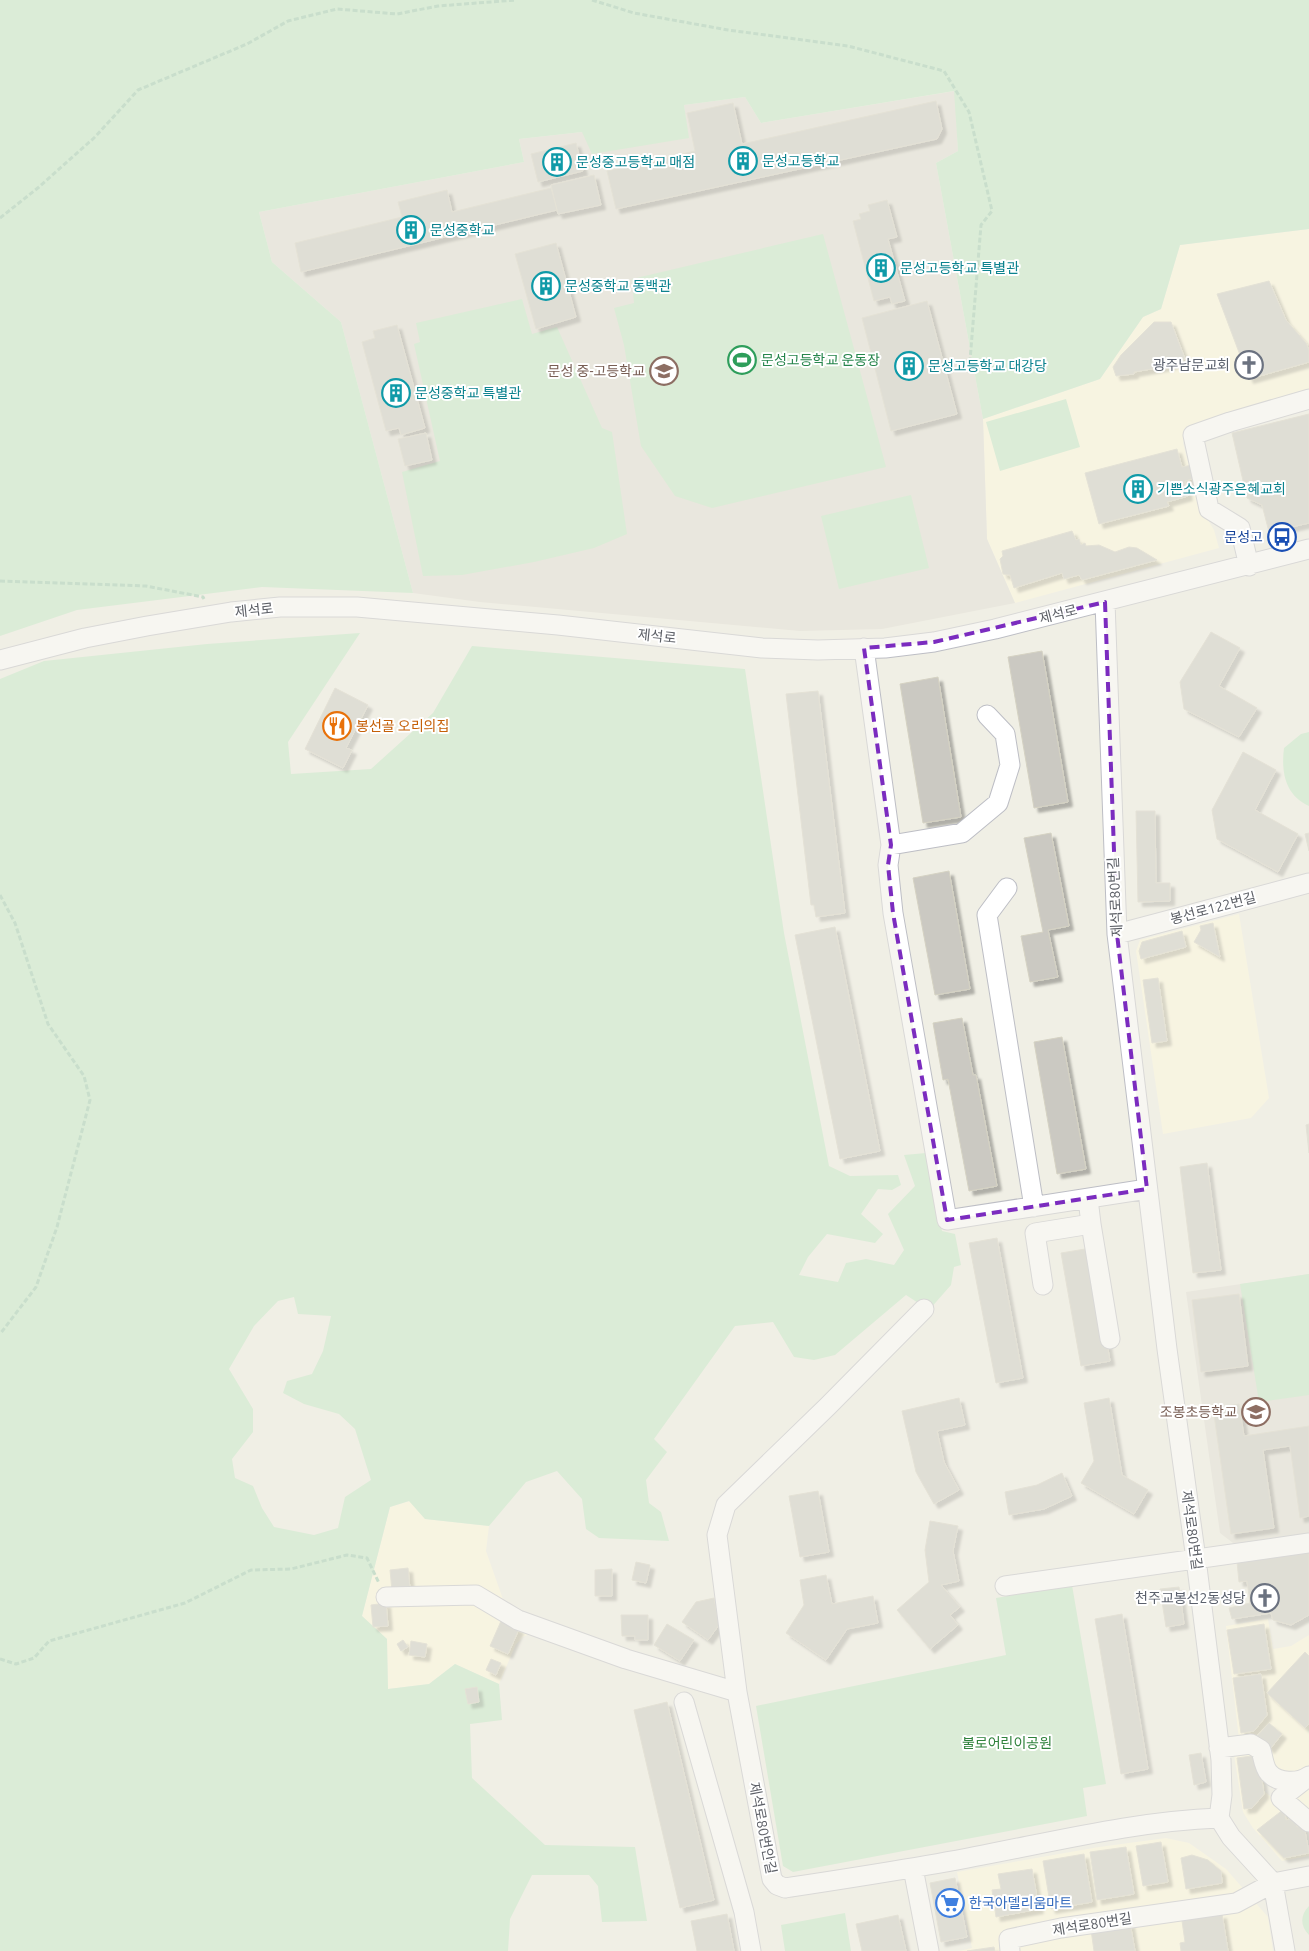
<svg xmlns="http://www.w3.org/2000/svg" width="1309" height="1951" font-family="Ubuntu,'Noto Sans KR',sans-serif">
<defs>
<filter id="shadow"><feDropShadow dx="4.5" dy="4.5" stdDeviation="1" flood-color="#0004"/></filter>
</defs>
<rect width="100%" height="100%" fill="#f0efe5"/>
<path fill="#fffadc" d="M1309,229V390L1188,426L1183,443L1199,505L1214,530L1219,548L1015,603L987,539L983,419L1100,379L1143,317L1161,309L1180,245Z
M1239,914L1269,1098L1251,1118L1163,1134L1136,951L1140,940Z
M410,1501L425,1519L489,1526L486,1551L504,1602L534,1632L523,1637L516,1644L499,1684L455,1664L429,1684L388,1689L387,1639L362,1616L390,1507Z
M1268,1619L1273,1649L1291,1646L1309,1635V1765L1295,1777L1280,1776L1239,1740L1226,1626Z
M1259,1752L1265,1792L1305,1824L1309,1856L1282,1861L1253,1828L1243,1812L1234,1755Z
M1309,1780V1819L1288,1800Z
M1166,1838L1189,1843L1226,1869L1268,1917L1273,1951H959L972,1948L957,1872L1099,1847Z"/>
<path fill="#e0ded4" d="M955,91L958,151L936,163L983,419L987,539L1015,603L882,629L800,631L480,602L413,593L341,322L272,262L259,212L524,162L519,139L582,132L688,138L684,105L745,97L761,123Z
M1309,1274V1535L1237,1546L1220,1533L1186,1292Z"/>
<path fill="#c1e9c5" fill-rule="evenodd" d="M0,0H1309V229L1180,245L1161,309L1143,317L1100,379L983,419L936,163L958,151L954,91L761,123L745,97L684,105L689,138L592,154L582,132L519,139L524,162L259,212L272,262L341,322L413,593L262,587L77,610L0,636Z
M823,234L886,467L712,508L675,496L641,446L624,345L614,308L634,303L632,279Z
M522,299L532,334L557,327L602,428L612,432L627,534L594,548L534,562L462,575L423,576L402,472L440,461L414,344L420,342L416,323Z
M1066,399L1080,447L1000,471L986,422Z
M911,495L929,568L839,589L821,516Z
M360,633L288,742L291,774L371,769L433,713L472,646L745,669L784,933L829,1166L850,1176L898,1175L901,1185L892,1190L878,1189L861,1214L883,1234L875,1243L827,1234L808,1257L799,1275L838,1282L846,1263L866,1259L894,1265L904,1250L888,1214L915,1186L904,1155L926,1153L942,1231L955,1234L961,1265L954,1267L951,1285L929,1310L906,1295L835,1355L814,1360L794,1357L773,1322L735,1326L654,1439L667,1452L646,1480L649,1503L661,1512L669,1541L599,1538L586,1529L582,1499L557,1471L526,1482L489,1526L425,1519L409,1501L390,1507L362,1616L387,1639L388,1689L429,1684L455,1664L499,1684L502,1720L470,1724L472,1778L545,1845L635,1847L647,1921L602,1922L598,1886L589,1875H532L510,1919L508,1951H0V679L44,661L207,644ZM294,1297L298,1314L331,1316L323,1351L312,1374L287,1381L283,1393L304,1404L339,1414L355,1429L371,1480L345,1497L338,1528L314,1535L274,1527L262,1508L253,1486L235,1478L232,1459L253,1432V1409L229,1369L254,1326L278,1301Z
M1309,732V806C1285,795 1281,772 1284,748L1301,734Z
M1309,1274V1395L1259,1402L1240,1284Z
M1072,1585L1106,1784L1083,1788L1087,1816L793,1872L783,1866L756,1706L1006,1655L996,1598Z
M1309,1906V1935C1300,1926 1300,1915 1309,1906Z
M845,1913L851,1951H785L781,1925Z"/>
<path fill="#cbc9c2" stroke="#d5d2c3" filter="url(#shadow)" d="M936,101L942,129L937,139L616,209L607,171L695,151L687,113L733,103L742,144Z
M576,143L583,171L538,182L531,154Z
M594,175L601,205L558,214L551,185Z
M551,188L557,210L301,272L295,243L402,217L398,202L447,190L452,212Z
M887,200L897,237L888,239L905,301L892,304L890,297L874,301L853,221L861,219L859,214L870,211L868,205Z
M556,243L576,317L536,329L515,254Z
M1269,281L1286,320L1306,343L1309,350V362L1249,379L1217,294Z
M927,301L957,414L891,431L862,318Z
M1154,322H1171L1185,359L1168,366L1134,372V374L1116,376L1113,367L1121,355Z
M397,325L425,428L401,435L399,428L386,431L362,342L375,338L373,331Z
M1309,414V523L1269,532L1262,505L1247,498L1232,433Z
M426,433L432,460L405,466L398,439Z
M1177,449L1182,467L1192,465L1195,478L1185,481L1188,496L1167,502L1169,506L1099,524L1085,473Z
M1072,531L1076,540L1079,539L1081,545L1085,543L1086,546L1099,545L1115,552L1129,547L1137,548L1157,560L1082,580L1079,575L1064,579L1062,573L1014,588L1010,575L1003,574L1000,559L1003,556L1002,551Z
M1211,632L1240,648L1219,686L1257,708L1239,737L1184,709L1180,682Z
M1042,651L1068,802L1034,808L1008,657Z
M938,677L961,817L923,823L900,684Z
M335,688L368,705L346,748L352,750L343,768L305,749Z
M818,691L845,913L816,917L814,905H811L786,694Z
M1243,752L1276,770L1255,810L1298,834L1278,872L1217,839L1212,810Z
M1136,811H1155L1156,883H1170V901L1138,902Z
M1051,833L1069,926L1048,930L1058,977L1030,982L1021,936L1043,932L1024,838Z
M1309,833V851L1305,834Z
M949,871L970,989L935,995L913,878Z
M1213,923L1220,957L1194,942L1201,930L1200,926Z
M835,927L880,1151L840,1159L795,935Z
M1182,931L1186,947L1141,959L1139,951L1142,942Z
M1158,978L1167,1041L1152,1043L1143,980Z
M962,1018L973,1075H976L997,1186L969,1191L948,1079L943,1080L933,1023Z
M1062,1037L1086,1169L1057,1174L1034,1042Z
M1309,1124V1153L1306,1125Z
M1207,1163L1221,1270L1193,1273L1180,1167Z
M997,1238L1023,1378L996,1383L969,1243Z
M1091,1248L1110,1361L1081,1366L1061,1253Z
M1239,1294L1248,1366L1201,1372L1192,1300Z
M959,1398L965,1425L937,1431L944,1462L959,1490L934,1504L916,1472L902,1411Z
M1109,1398L1122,1475L1148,1490L1134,1514L1081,1483L1094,1461L1084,1403Z
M1239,1404L1244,1436L1309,1426V1516L1300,1518L1290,1446L1263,1450L1274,1528L1231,1534L1213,1408Z
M1062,1473L1072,1496L1044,1509L1009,1515L1005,1492L1037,1485Z
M818,1491L829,1552L800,1557L789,1496Z
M930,1521L958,1526L953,1551L959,1581L941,1585L960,1607L950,1615L958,1625L930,1649L897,1610L929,1582L925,1550Z
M1309,1552V1615L1291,1625L1273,1620L1271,1613L1232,1619L1229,1608L1250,1603L1247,1581L1239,1582L1237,1562Z
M636,1562L650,1565L646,1583L632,1580Z
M408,1568L410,1589L392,1591L390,1570Z
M612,1569V1596H595V1570Z
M826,1575L832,1604L873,1596L878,1623L847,1629L826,1660L786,1633L804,1605L800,1580Z
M1179,1587L1184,1624L1166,1627L1160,1589Z
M714,1598L719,1625L708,1640L682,1622L696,1602Z
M386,1603L388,1626L373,1627L371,1605Z
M1122,1614L1148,1769L1121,1774L1095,1619Z
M621,1615H648V1640H635V1636H622Z
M501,1621L519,1629L508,1654L490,1646Z
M667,1624L694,1640L680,1661L654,1645Z
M1264,1624L1271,1669L1234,1674L1227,1630Z
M403,1640L408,1647L401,1651L397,1644Z
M411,1641L427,1644L425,1657L409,1655Z
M1305,1652L1309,1656V1724L1305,1728L1267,1693Z
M491,1659L501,1663L496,1675L486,1670Z
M1261,1674L1267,1715L1254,1731L1241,1733L1233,1678Z
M477,1687L479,1702L468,1704L465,1689Z
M667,1702L714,1900L680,1908L634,1710Z
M1269,1723L1282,1734L1270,1749L1256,1737Z
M1201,1753L1206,1782L1194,1785L1189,1755Z
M1258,1755L1264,1794L1252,1808L1244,1809L1237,1758Z
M1284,1809L1286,1820L1295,1818L1297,1827L1304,1826L1309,1853L1284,1858L1257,1830Z
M1161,1842L1168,1882L1143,1886L1136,1846Z
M1126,1847L1134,1894L1097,1900L1090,1852Z
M1084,1854L1092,1902L1051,1909L1043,1861Z
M1192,1855L1208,1860L1221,1871L1222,1883L1186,1889L1181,1858Z
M1032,1869L1039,1909L996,1917L992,1890L1001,1889L998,1874Z
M955,1878L967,1937L941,1942L930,1883Z
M727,1914L734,1951H697L691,1921Z
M1222,1914L1228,1951H1181L1180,1943L1185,1942L1182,1921Z
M898,1915L906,1951H862L856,1924Z
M1130,1923L1135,1951H1094L1091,1930Z
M994,1947L995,1951H967Z"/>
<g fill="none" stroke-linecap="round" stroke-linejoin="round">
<defs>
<path id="minor" d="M1249,566L1240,528L1209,509L1193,435L1230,422L1309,399
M1105,602L1117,934L1167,1349L1196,1559L1221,1760L1222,1795L1219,1818L1231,1837L1273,1883L1285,1951
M864,648L891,845L888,865L893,913L947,1220L1147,1189
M0,660L85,638L147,626L231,612L280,607H357L558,625L762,648L818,650L885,648L934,642L995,629L1309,549
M891,845L962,833L998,803L1010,765L1005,734L987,715
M1007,888L987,915L1034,1207
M1117,934L1309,883
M1091,1224L1110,1339
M1043,1285L1035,1233L1091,1224L1088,1199
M1005,1586L1309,1543
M386,1597L476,1595L518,1620L626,1659L737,1692L772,1879L777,1885L785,1888C851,1878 918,1868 983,1855C1061,1840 1139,1821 1219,1818
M737,1692L717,1535L726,1505L828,1406L924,1309
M684,1702L744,1912L751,1951
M1219,1748L1251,1744L1261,1750C1263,1757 1264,1768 1269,1773C1278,1783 1298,1784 1309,1776
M1304,1780L1281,1798L1309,1822
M913,1868L929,1951
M1010,1951L1009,1939L1061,1928L1236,1903L1273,1883L1309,1876"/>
</defs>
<use href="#minor" stroke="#bdbec5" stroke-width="21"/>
<path stroke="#99caad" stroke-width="3" stroke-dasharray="5 2.5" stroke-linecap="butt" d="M592,0L634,13L728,30L848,46L944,71L969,112L992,211L981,225L969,373
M0,218L39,187L95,137L138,90L247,44L288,21L337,9L397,14L438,6L516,0
M0,581L146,586L203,597L204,599
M0,895L15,923L48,1024L84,1076L90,1100L57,1227L36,1287L0,1334
M0,1659L16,1664L34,1658L49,1641L185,1603L251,1570L291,1569L347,1555L367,1558L379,1583"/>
<use href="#minor" stroke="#fff" stroke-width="19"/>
</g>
<path d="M0 0H1309V1951H0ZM1105,602L1117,934L1147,1189L947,1220L893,913L888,865L891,845L864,648L934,642Z" fill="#f0efe5" fill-opacity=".55" fill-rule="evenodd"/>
<path fill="none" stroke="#7b2cbf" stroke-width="4" stroke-dasharray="10 6" stroke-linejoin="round" d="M1105,602L1117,934L1147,1189L947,1220L893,913L888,865L891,845L864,648L934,642Z"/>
<defs>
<symbol id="building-ring" viewBox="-11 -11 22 22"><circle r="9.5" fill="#fff" stroke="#0f9aa8" stroke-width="1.5"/><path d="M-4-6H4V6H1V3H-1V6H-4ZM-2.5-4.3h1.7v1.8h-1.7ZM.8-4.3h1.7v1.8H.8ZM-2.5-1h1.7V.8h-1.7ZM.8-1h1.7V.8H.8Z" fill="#0f9aa8"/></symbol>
<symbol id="stadium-ring" viewBox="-11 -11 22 22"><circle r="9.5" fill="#fff" stroke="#2e9e5b" stroke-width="1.5"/><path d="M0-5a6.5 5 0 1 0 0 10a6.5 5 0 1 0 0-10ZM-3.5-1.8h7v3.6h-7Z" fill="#2e9e5b"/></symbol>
<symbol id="church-ring" viewBox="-11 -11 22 22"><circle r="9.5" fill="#fff" stroke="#6b7280" stroke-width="1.5"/><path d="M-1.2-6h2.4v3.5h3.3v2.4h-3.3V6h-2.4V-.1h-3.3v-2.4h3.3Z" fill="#6b7280"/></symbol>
<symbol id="school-ring" viewBox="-11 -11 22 22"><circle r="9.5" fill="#fff" stroke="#8d6e63" stroke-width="1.5"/><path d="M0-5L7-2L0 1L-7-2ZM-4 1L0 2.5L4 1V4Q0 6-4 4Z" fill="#8d6e63"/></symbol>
<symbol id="bus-ring" viewBox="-11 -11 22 22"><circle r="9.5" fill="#fff" stroke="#1a4fb4" stroke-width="1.5"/><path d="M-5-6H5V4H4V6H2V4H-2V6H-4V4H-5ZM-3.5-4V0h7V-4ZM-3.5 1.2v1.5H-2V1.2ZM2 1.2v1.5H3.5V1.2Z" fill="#1a4fb4"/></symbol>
<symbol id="restaurant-ring" viewBox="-11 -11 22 22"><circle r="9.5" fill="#fff" stroke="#e8710a" stroke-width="1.5"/><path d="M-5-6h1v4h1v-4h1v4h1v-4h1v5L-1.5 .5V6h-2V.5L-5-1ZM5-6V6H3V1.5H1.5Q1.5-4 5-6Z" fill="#e8710a"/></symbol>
<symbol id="supermarket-ring" viewBox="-11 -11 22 22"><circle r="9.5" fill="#fff" stroke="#3f7fe0" stroke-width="1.5"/><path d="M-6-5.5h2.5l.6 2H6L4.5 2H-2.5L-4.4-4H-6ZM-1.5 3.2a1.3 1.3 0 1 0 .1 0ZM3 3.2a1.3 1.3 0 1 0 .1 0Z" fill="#3f7fe0"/></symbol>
</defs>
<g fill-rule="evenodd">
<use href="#building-ring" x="727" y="145" width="32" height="32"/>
<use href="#building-ring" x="541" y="146" width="32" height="32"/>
<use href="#building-ring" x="395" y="214" width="32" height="32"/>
<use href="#building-ring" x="865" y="252" width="32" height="32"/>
<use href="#building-ring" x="530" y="270" width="32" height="32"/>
<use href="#stadium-ring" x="726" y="344" width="32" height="32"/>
<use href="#church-ring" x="1233" y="349" width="32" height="32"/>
<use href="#building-ring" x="893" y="350" width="32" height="32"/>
<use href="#school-ring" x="648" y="355" width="32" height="32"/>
<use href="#building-ring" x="380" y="377" width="32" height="32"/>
<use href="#building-ring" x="1122" y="473" width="32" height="32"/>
<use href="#bus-ring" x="1266" y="521" width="32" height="32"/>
<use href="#restaurant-ring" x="321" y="710" width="32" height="32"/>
<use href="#school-ring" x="1240" y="1396" width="32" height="32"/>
<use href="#church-ring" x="1249" y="1582" width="32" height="32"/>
<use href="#supermarket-ring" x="934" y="1887" width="32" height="32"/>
</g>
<g text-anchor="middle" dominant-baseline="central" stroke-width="4" stroke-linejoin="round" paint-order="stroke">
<g font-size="14" fill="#0d838f" stroke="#fff" text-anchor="start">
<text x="762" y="161">문성고등학교</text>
<text x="576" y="162">문성중고등학교 매점</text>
<text x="430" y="230">문성중학교</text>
<text x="900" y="268">문성고등학교 특별관</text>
<text x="565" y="286">문성중학교 동백관</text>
<text x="928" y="366">문성고등학교 대강당</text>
<text x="415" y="393">문성중학교 특별관</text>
<text x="1157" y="489">기쁜소식광주은혜교회</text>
</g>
<g font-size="14" fill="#27864d" stroke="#fff" text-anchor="start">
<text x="761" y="360">문성고등학교 운동장</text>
</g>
<g font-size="14" fill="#5b616d" stroke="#fff" text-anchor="end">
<text x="1230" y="365">광주남문교회</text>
<text x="1246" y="1598">천주교봉선2동성당</text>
</g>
<g font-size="14" fill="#785e54" stroke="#fff" text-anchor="end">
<text x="645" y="371">문성 중-고등학교</text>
<text x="1237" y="1412">조봉초등학교</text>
</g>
<g font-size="14" fill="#164399" stroke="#fff" text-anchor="end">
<text x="1263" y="537">문성고</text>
</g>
<g font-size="14" fill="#5d6067" stroke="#fff">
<text transform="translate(254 610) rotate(-6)">제석로</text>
<text transform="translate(1058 614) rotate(-14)">제석로</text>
<text transform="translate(657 636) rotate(6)">제석로</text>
<text transform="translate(1115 897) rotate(-93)">제석로80번길</text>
<text transform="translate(1213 908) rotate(-15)">봉선로122번길</text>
<text transform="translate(1192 1530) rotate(82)">제석로80번길</text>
<text transform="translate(763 1828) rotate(79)">제석로80번안길</text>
<text transform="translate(1092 1924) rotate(-9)">제석로80번길</text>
</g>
<g font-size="14" fill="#c56008" stroke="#fff" text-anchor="start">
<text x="356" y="726">봉선골 오리의집</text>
</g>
<g font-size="14" fill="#30823c" stroke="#fff">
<text x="1007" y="1743">불로어린이공원</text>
</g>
<g font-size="14" fill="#366cbe" stroke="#fff" text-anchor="start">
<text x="969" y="1903">한국아델리움마트</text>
</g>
</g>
</svg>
